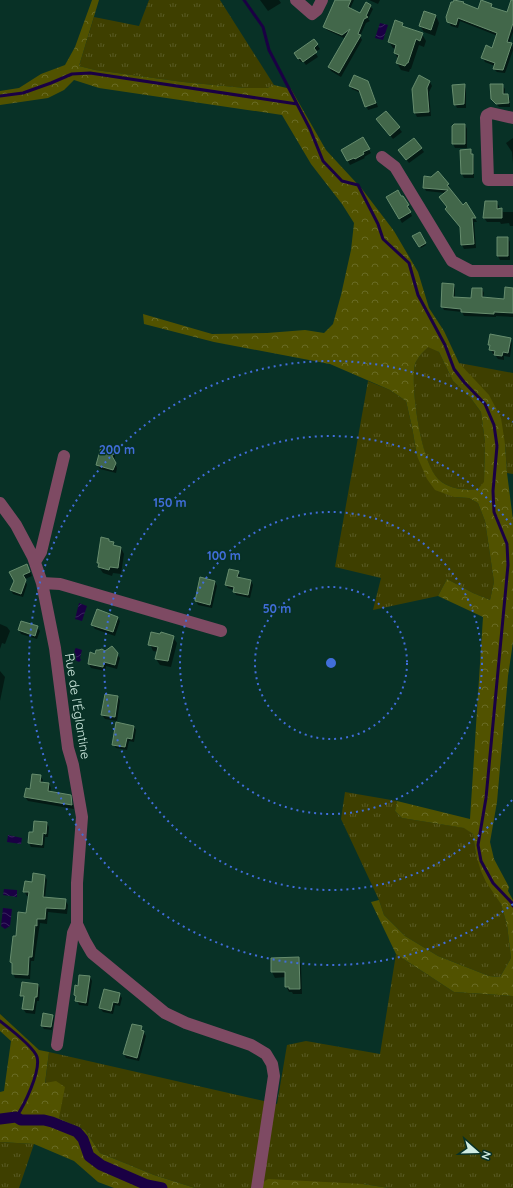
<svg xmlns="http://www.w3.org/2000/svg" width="513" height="1188" font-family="Quicksand,sans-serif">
<defs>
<pattern id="grass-tufts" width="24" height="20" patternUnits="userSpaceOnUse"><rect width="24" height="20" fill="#3e3f00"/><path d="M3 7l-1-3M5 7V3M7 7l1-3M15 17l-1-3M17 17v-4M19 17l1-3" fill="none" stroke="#595b25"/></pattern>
<pattern id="forest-crowns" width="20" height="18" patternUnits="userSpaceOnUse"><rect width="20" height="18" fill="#515200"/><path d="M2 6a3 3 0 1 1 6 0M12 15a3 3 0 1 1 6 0" fill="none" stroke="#696b25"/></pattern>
<pattern id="water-waves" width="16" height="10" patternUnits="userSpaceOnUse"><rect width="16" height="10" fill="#1a0044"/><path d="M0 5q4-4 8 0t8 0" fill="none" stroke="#3a255f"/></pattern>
</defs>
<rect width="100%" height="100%" fill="#083126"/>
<path fill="url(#grass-tufts)" d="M149,0H220L274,85L267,88H245L183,82L95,70L79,66L94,17L139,26Z
M428,346L439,352L453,381L470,397L481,412L485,442L484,483L478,489C464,491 449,489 438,479C421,463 410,387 415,364C417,358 424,351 428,346Z
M459,363L513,373V474L507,473L505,444Z
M368,381L390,390L406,401L412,427L417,456L454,497L469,498L478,503L485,521L494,582L490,600L473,593L447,579L438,596L373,610L381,578L335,567Z
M345,792L397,801L395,811L402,818L465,828L473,834L476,855L501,904L507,925L511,958L500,977L489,976L438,956L405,936L384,915L379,900L341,819Z
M396,954L454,992L513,996V1188H389L363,1184L254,1188H195L154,1175L100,1153L85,1130L59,1118L45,1084L49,1052L277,1104L287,1045L306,1041L380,1054Z
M0,1142L34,1144L19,1188H0Z"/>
<path fill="url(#forest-crowns)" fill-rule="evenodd" d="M92,0H99L79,66L95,70L183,82L245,88H267L274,85L291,89L326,150L362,189L394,231L418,272L429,308L444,331L459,363L489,395L501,418L505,444L507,473L513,520V642L508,676L497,802L490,842L494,859L509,887L508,891L513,900V996L454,992L396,954L371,902L379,900L384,915L405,936L438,956L489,976L500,977L511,958L507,925L501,904L486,882L481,871L476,855L473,834L464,828L402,818L395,811L397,801L470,819L483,617L438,596L447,579L473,593L490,600L494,582L485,521L478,503L469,498L454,497L435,490L427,479L417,456L412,427L406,401L390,390L330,364L214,342L144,324L143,314L212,334L267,333L305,330L324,333L333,324L341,295L351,250L354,223L342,204L311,164L282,115L99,88L74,80L64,90L48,98L0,105V91L19,88L41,74L65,65L75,47ZM428,347L439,352L453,381L470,397L481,412L485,442L484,482L478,489C464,491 449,489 438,479C421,462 410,387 415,364C417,358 424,351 428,347Z
M0,1014L39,1050L49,1052L45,1083L56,1081L65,1087L59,1118L85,1130L100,1153L154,1175L195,1188H114L98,1182L74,1161L34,1144L0,1142V1092L4,1091L11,1041L0,1031Z
M268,1179L363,1184L389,1188H254Z"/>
<path fill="url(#water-waves)" d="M380,23L388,25L383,40L375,38Z
M79,603L87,606L82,621L75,619Z
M76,648L82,650L80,658L81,660L79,662L73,659L75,649Z
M8,835L22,838L21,844L7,842Z
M4,889L17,890V897L3,895Z
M3,908L12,909L10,926L5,929L1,926Z"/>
<path fill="#0007" d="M260,0H279L281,3L268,11Z
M336,0H354L350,9L360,14L370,6L373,9L368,19L370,21L366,23L360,36L362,40L341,77L331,71L329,67L346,39L327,30L325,26Z
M369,0H380L378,4Z
M455,0L478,10L491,5L493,9L507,14L513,13V32L509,43L512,44L513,50L505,73L497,72L494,69L495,66L485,62L483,58L493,49L498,36L460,21L458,28L451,26L448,21Z
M425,13L436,16L439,23L435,36L424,32L420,26Z
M402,24L405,29L422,34L426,41L424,47L419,45L411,69H410L409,72L401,70L397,63L398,59L395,53L396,49L393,48L389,42Z
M314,40L320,49L315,52L318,57L306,65L303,61L301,62L297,57Z
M419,77L430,82L432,86L429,92L431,116L417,117L415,113L413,89Z
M464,85L466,89V108H457L455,104Z
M502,85L505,89V95H508L510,99V107H499L492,99Z
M350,86H370L378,107L368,110L361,93L352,89Z
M386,112L402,132L393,139L380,123Z
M465,124L467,129V148H455L453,144Z
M362,138L371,153L364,157L365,158L350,165L342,150Z
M513,138V164L512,152L506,143Z
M421,148L424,152L409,163L402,154Z
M471,150L474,159V178H464L462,174Z
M448,184L450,188L449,189L462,206L466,203L477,222H474L476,248L464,249L462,245L461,228L440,197L445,193L426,191L424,187Z
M387,197L401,198L408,205L410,209L409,210L412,216L402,223Z
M486,202H496L499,206V210L502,209L503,212H513V226H510L509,223L501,224L500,222H487L484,218Z
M419,233L426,245L421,248L414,236Z
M508,238L510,242V260H500L498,256Z
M453,285L455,288V298L472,299L482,289L484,293L483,298L505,300L513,289V317L496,316V317L464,316L462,312L444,310L442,306Z
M510,339L512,343L510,357L504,356V360L498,359L495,355L493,354L489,345Z
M113,452L115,456L114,461L117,468L116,473L100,469L97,465Z
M109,540L115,547L121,548L124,554L121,574L113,573L112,576L103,573L99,567L98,563Z
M29,569L32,576L25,579L27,585L23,597L13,594L11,590L15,581Z
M238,572L240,575L239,578L251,581L253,585L250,598L236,595L234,590L228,588L226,585Z
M215,582L217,586L212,608L198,605L196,601Z
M117,617L120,621L115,636L95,629L92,625Z
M0,624L7,627L10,631L5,644L2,643L0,649Z
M37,627L40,631L37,639L21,634L19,630Z
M173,637L177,643L171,667L160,665L156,659L158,652L153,651L150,644Z
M105,653L117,654L120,658L117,669L106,666L105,671L91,668L89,664Z
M0,671L5,677L0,701Z
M118,697L120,701L117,721L105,719L102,715Z
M134,727L136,730L134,742L129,741L127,750L116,748L113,744Z
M40,776L43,780L42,783L49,784L51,788L50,792L70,796L72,800L74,809L28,801L25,797Z
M47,823L49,827L48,837H45L44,848L31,847L29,843Z
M45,876L47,880L45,898L65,900L68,905L67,914L48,912L47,924L40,923L34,961H31L30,979L15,978L13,973V965L11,962L16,937L27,914L30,896H27L24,891L33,883Z
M298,958L301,964L302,994H293L292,992H289L286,986V977L275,978L272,972V959Z
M90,977L92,981L88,1006L79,1005L75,995L79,987Z
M38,984L40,988L39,1001H37L35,1014L26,1013L23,1009L24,999L21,995Z
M119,994L122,998L120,1006L115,1005L113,1014L103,1012L100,1008Z
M52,1015L54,1019L52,1030L44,1029L42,1026Z
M141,1027L146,1036L139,1061L126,1058L124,1054Z"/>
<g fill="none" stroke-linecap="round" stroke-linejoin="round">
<path stroke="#1a0044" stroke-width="3" d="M244,0L263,27L269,50L310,129L323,161L342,181L358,185L378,224L383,239L409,263L418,295L445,345L454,369L464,382L485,404L494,425L497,446L493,491L494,512L507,544L508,565L486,798L478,845L481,861L493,883L512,903L513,906
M0,96L23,93L51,83L72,74L90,73L297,104
M0,1021C9,1028 34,1047 37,1057C41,1071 24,1106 16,1117"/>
<path stroke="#1a0044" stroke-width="11" d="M0,1119L16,1117L21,1120H44L52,1122L77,1132L83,1139L89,1156L101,1165L147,1185L162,1188"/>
</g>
<path fill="#42674a" stroke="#678d6e" d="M335,0H351L348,7L360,13L366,2L371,5L366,16L368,17L364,19L358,34L361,35L339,73L328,67L350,29L342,35L323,27Z
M454,0L464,2L463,3L478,9L481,0L492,4L491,7L507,12L511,0H513V23L507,42L512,43L503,70L493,69L495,63L481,58L486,45L492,48L497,33L458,18L456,25L447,22L446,17L451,2H453Z
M424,11L436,15L431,30L419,26Z
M395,20L403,23L402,26L423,33L420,41L416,39L408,63H407L405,66L396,63L399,55L394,53L396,45L388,42Z
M314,39L318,44L314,48L317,52L303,62L300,58L298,59L294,53Z
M354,75L368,81L376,103L365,107L359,90L349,86Z
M419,75L430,81L427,88L429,112L414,113L412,89Z
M465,84L464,104L454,105L452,85Z
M490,84H503V94H508L509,103L496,104L491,99Z
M386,111L400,127L390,136L376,119Z
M454,124H465V144H452V126Z
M363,137L370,149L363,152L364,154L355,159L354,158L347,161L341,150Z
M414,138L422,148L406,160L398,150Z
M471,149V154H473V174H461L460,150Z
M438,171L449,184L447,185L463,205L466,202L476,218H472L474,244L461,245L460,227L445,209L447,207L439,197L448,190L423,188L424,176L431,177Z
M398,190L401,196H403L409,205L407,206L411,212L399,219L386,197Z
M485,201H497V209L502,208V218H483Z
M420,232L426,243L419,247L412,236Z
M497,237H508V256H497Z
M442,283L454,284L453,297L471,298L472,288H482V297L504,299L505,287L513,288V313L494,312V314L461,312V309L441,307Z
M490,334L511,338L508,353L503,352L502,356L494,355L495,351L489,350L490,345H488Z
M101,447L113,451L112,456L116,463L113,470L96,465Z
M101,537L109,539V541L114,542L113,545L121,547L118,568L110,567L109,570L98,567L99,563H97Z
M27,564L30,572L23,575L26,580L21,594L10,590L14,581L9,572Z
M229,569L239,571L237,577L251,580L248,595L233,592L234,587L225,585Z
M200,577L215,581L210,605L195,601Z
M97,609L118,617L113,632L91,625Z
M21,621L38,626L35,636L18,630Z
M151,632L160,634L161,632L174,636L168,661L155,659L158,647L148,645Z
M112,646L118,653L115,665L104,662L103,667L88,664L90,652L95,654L96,650H99L102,649L105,651Z
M105,694L118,696L115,717L101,715Z
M116,722L134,726L132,739L127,738L125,747L112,745Z
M32,774L41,775L40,782L49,783L48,791L71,795L72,805L24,797L26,788L30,789Z
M34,821L47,822L46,834L43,833L42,845L28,843L29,832H33Z
M33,873L45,875L43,897L66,899L65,909L46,908L45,919H37V926L35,925L32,957H29L28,975L12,974V963L10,962L13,936H16L18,912L26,913L29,892H23L25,881L32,882Z
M299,957L300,989H289V987H285V972H271V958Z
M79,975L90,976L86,1003L75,1001L76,996L74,995L75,985L78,986Z
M22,982L38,984L37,997H35L33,1010L22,1009L24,996H20Z
M104,989L120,993L118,1003L113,1002L111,1011L99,1008Z
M43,1013L53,1015L51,1027L41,1026Z
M132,1024L142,1026L141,1030L144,1031L137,1058L123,1054Z"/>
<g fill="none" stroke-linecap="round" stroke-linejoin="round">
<path stroke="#7e4a63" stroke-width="12" d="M296,0L312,14L317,10L322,0
M513,118L491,113L487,115L486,118L488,180H513
M382,157L395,167L452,261L471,271H513
M0,503L16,525L33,557L42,583L55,648L68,748L73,765L82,817L77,883V924L85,941L92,953L165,1013L186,1023L251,1045L266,1054L272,1064L274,1076L257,1188
M35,562L41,552L64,456
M42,583L60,584L221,631
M57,1045L73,933L77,924"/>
</g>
<g fill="none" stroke="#416eda" stroke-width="2" stroke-dasharray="2 4">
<circle cx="331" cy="663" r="76"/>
<circle cx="331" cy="663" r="151"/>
<path d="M512 800A227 227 0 1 1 512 526"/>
<path d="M513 904A302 302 0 1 1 513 422"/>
</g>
<g text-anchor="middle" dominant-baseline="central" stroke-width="3" stroke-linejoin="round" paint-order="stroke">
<g font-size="13" fill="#d1ece2" stroke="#083126">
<text transform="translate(78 706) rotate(81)">Rue de l'Églantine</text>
</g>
</g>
<circle cx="331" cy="663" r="6" fill="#416eda" stroke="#083126" stroke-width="2"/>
<g font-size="12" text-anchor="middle" font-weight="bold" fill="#416eda" stroke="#083126" stroke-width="3" stroke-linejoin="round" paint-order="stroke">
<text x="117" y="454">200 m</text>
<text x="170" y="507">150 m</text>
<text x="224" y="560">100 m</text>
<text x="277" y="613">50 m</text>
</g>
<g transform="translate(477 1152) rotate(110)" stroke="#083126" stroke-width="3" paint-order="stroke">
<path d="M0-3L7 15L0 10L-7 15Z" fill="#d1ece2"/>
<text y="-6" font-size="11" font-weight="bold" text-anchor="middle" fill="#d1ece2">N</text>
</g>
</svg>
